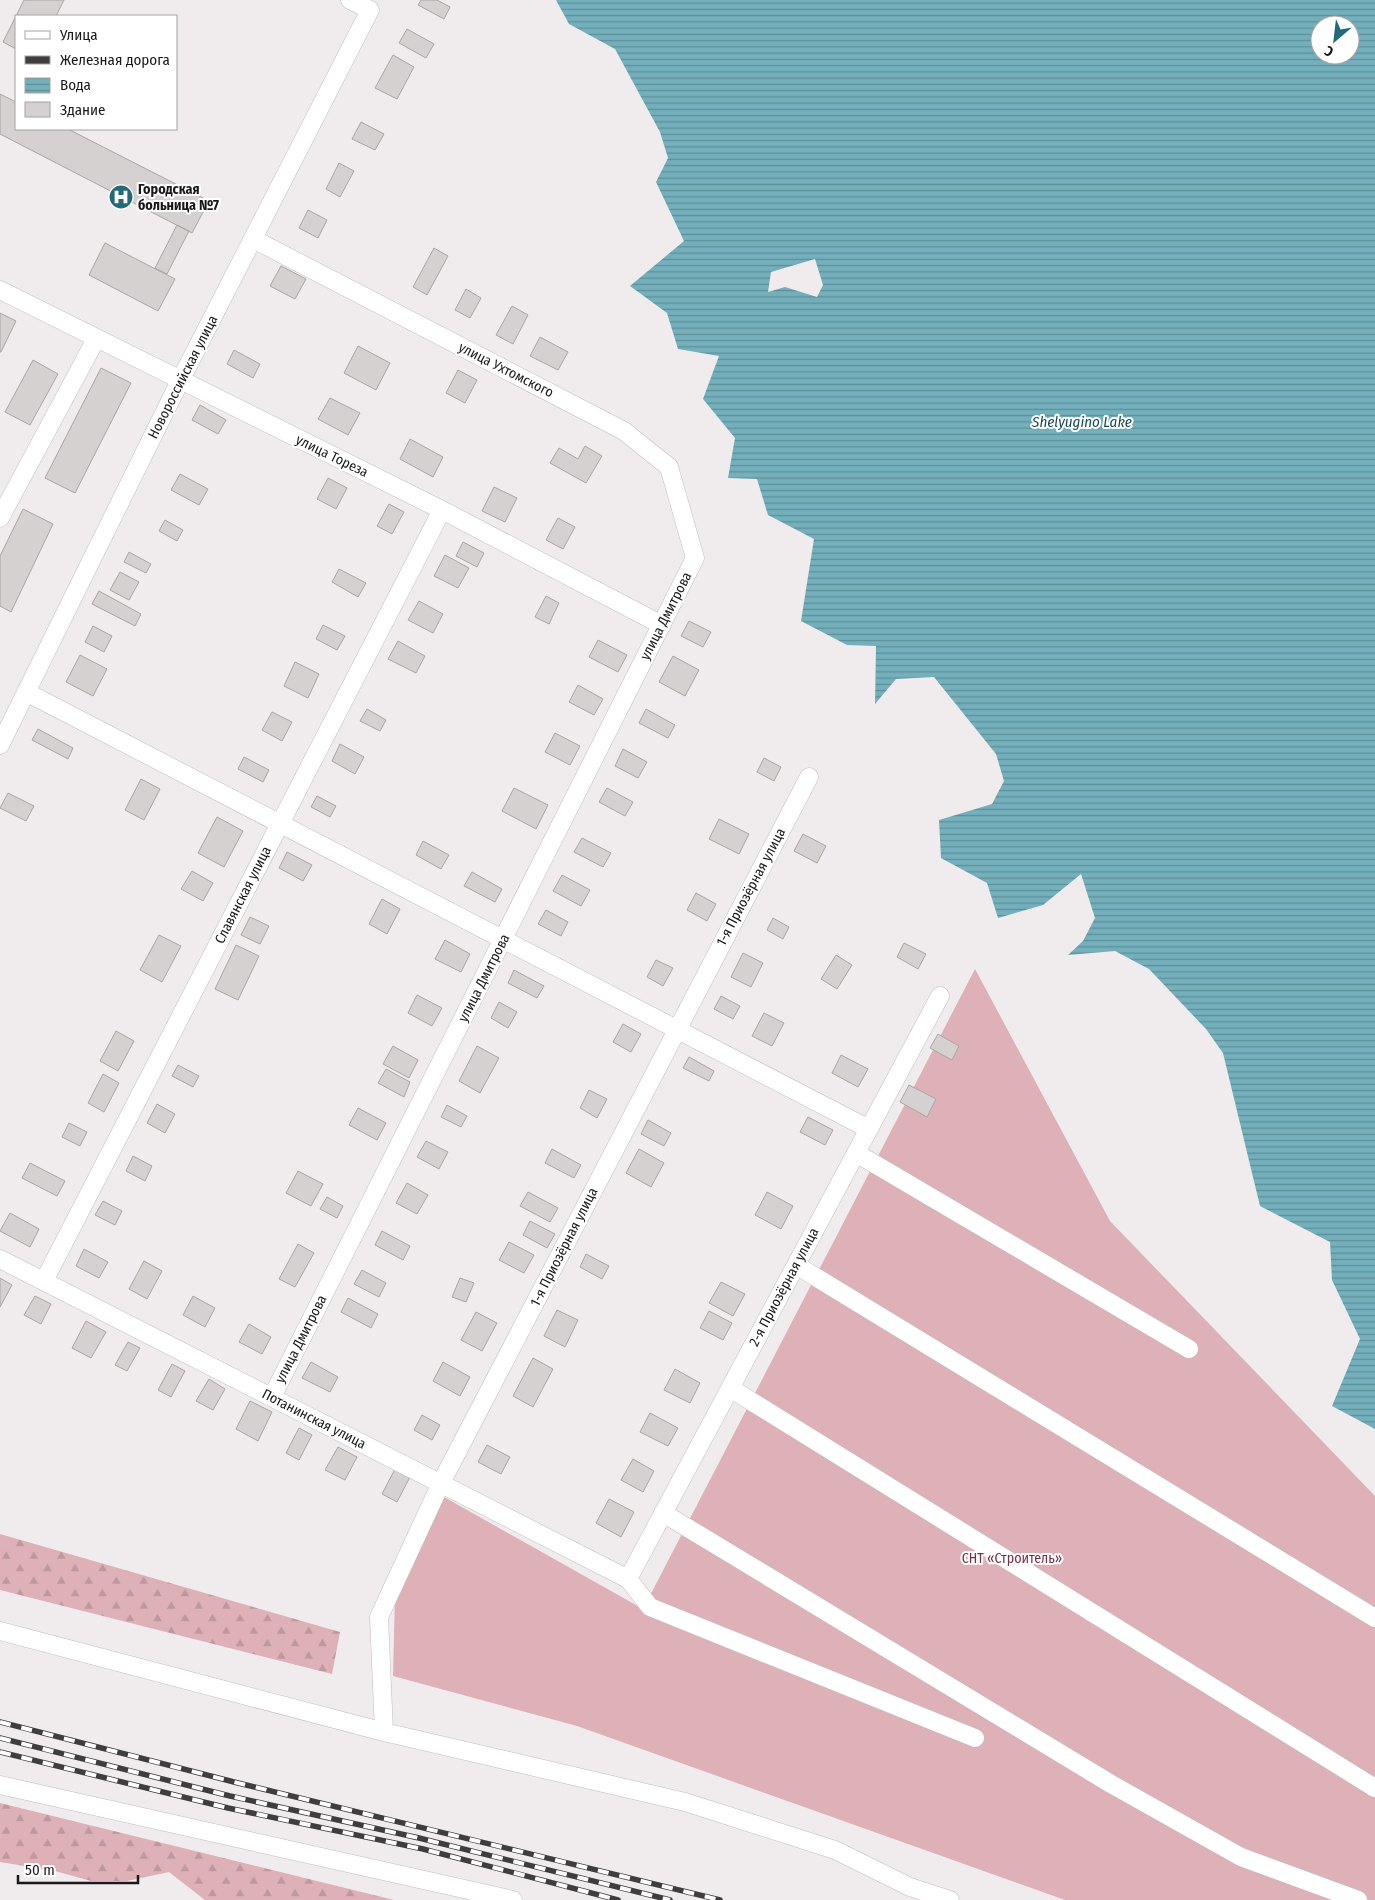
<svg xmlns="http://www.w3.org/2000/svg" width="1375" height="1900" font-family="'Fira Sans Condensed',sans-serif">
<defs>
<pattern id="forest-firs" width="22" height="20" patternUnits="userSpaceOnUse" patternTransform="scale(1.25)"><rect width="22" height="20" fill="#deb1b9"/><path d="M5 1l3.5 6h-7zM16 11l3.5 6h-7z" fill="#be989e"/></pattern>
<pattern id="water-rules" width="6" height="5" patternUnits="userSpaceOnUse" patternTransform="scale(1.25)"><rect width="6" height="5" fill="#73b0bc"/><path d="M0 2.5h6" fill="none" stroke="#5e8e98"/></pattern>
</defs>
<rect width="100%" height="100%" fill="#f0ebec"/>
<path fill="url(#forest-firs)" d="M0,1534L340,1632L332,1674L0,1590Z
M0,1803L394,1900H205L169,1872L127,1881H91L55,1871L0,1862Z"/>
<path fill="#deb1b9" d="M975,969L1110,1221L1375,1496V1900H1065L577,1726L393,1676L395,1596L444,1497L643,1609Z"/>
<path fill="url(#water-rules)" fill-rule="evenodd" d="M556,0H1375V1429L1332,1406L1360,1339L1332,1280L1330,1242L1260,1206L1223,1053L1206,1029L1149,969L1115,951L1068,955L1083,941L1095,918L1081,874L1043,905L998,918L987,883L941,858L939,820L992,804L1004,781L996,754L934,677L896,679L875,704L876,646L847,645L801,621L814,539L768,515L757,479L728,478L735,438L703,399L719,356L678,349L667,313L630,286L684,241L656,182L668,158L660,132L615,49L569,24ZM1320,25H1350V55H1320ZM815,259L823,285L817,297L785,287L768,292L771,272Z"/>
<path fill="#d5d1d1" stroke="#a9a5a6" d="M24,0H64L56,16H16V49L3,42Z
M421,0H437L450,7L444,19L418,5Z
M407,29L434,44L426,58L399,43Z
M393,55L414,67L397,99L375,88Z
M0,94L16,102V129H68L209,201L192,233L0,134Z
M361,122L384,134L375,150L352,139Z
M339,163L354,171L340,197L326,189Z
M308,210L327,220L318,238L299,228Z
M177,225L189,231L167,274L155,268Z
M105,243L175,279L158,311L89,275Z
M434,248L448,256L427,295L413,287Z
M281,266L306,279L295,299L270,286Z
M466,289L481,298L470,318L455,310Z
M512,306L528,315L513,344L496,335Z
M0,313L16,321L1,352H0Z
M540,337L568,352L558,370L530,356Z
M358,346L390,363L376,390L344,373Z
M234,350L260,364L253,378L227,364Z
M33,360L58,374L30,425L5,412Z
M101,368L131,383L75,493L45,478Z
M458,370L477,380L465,403L446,393Z
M330,398L360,413L348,435L318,419Z
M200,405L226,420L218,434L192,420Z
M410,439L443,457L433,477L400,459Z
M585,446L602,456L586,483L550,463L559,448L578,459Z
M180,474L208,489L199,505L171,490Z
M328,478L347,488L336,509L317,499Z
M494,487L517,498L505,522L482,511Z
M389,504L404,512L392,534L377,526Z
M23,509L53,524L11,612L0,606V556Z
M558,518L575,527L563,549L546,540Z
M165,520L183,530L177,541L159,531Z
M463,542L484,553L477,567L456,556Z
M129,552L151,564L146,573L124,562Z
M445,555L469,568L458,588L434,576Z
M339,569L366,583L358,597L332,582Z
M120,572L139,582L129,600L110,590Z
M99,591L141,614L135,626L92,604Z
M546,596L559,603L549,624L535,617Z
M419,601L443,614L433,633L408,620Z
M689,621L711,632L703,647L681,636Z
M323,625L345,636L337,650L316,639Z
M93,626L112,636L104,652L85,642Z
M598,640L627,655L618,672L589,657Z
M398,641L425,656L416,673L388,659Z
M80,655L107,669L93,696L66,682Z
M673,656L699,670L685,696L659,682Z
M295,662L319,674L308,698L284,686Z
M578,685L603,699L594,715L569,702Z
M367,709L386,720L380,731L360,721Z
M646,709L675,725L668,738L639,723Z
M272,712L292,722L282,741L262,730Z
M38,729L73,748L68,759L32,740Z
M555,733L580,746L570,765L545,752Z
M340,744L364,757L355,774L332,761Z
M623,749L647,762L638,778L615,766Z
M244,757L269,770L263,782L238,769Z
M764,758L781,767L774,781L757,772Z
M141,779L160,789L144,820L125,810Z
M514,788L548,805L536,829L502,811Z
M607,788L633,802L625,816L599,802Z
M8,793L34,806L26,821L0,808Z
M317,796L336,806L330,817L311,807Z
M217,817L243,831L224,867L198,853Z
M719,819L749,834L739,854L709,839Z
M803,834L826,846L817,863L794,851Z
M582,838L611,853L603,867L574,852Z
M423,841L449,855L441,869L416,855Z
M287,852L312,865L303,881L279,868Z
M192,871L213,883L203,901L181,889Z
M472,872L502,889L495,902L464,886Z
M562,875L590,890L581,906L553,891Z
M696,893L716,904L707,921L687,910Z
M382,899L400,909L387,934L369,924Z
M546,910L568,922L561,936L538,924Z
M250,917L269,926L260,944L241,935Z
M773,918L789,927L783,939L767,930Z
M159,935L181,946L162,982L140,970Z
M445,940L470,954L461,972L435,959Z
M904,943L926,954L918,969L897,957Z
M236,945L259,956L238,1000L215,989Z
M743,953L763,963L751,987L731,977Z
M836,955L852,965L837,989L821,979Z
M656,960L673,968L663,986L647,977Z
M514,970L544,986L537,998L508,983Z
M417,995L442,1008L432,1026L408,1013Z
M721,996L740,1006L733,1019L714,1009Z
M499,1002L517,1012L508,1028L491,1018Z
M764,1013L784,1023L772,1046L752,1036Z
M623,1024L641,1034L631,1052L613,1042Z
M116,1031L134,1041L118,1071L100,1061Z
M938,1034L959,1046L952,1060L930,1048Z
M393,1046L418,1060L409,1078L383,1064Z
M477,1046L499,1058L480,1093L459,1081Z
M841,1055L868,1069L858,1087L832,1073Z
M689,1057L714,1071L709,1081L683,1068Z
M178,1065L199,1076L193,1087L172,1076Z
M386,1069L410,1082L404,1097L378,1083Z
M103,1074L119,1083L104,1112L88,1103Z
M909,1085L936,1099L927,1117L900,1102Z
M589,1090L607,1099L597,1118L580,1108Z
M157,1104L175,1114L165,1133L147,1123Z
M447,1105L467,1116L461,1127L441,1117Z
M358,1108L386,1123L377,1140L349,1125Z
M808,1117L833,1130L825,1145L800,1132Z
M648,1120L671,1133L664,1146L641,1134Z
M69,1123L87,1132L80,1146L62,1137Z
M426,1141L448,1152L439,1169L417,1157Z
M552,1149L581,1165L574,1178L545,1163Z
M639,1149L664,1163L651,1187L626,1173Z
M133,1156L152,1166L145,1181L126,1171Z
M30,1163L65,1181L57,1196L22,1178Z
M298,1171L323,1184L311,1206L286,1193Z
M407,1183L428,1195L417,1214L396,1203Z
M528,1192L558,1208L550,1222L520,1206Z
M767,1192L793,1206L781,1229L755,1215Z
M327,1197L343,1206L337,1218L320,1209Z
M103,1201L122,1211L115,1225L95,1215Z
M10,1213L39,1229L30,1247L0,1231Z
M530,1221L555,1234L547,1248L523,1235Z
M382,1231L410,1246L403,1260L375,1245Z
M509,1242L534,1255L524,1273L499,1260Z
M298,1244L314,1253L295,1287L279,1279Z
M84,1249L108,1262L99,1278L76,1266Z
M586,1254L609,1266L602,1279L580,1267Z
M144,1261L162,1271L147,1299L129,1289Z
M362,1270L386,1283L379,1297L354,1284Z
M0,1278L12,1285L0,1307Z
M460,1278L474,1283L466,1302L452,1297Z
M721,1282L745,1294L733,1316L709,1303Z
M35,1296L51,1304L41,1324L24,1315Z
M193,1296L215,1308L205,1327L183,1315Z
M348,1298L378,1314L371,1328L341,1312Z
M557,1310L578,1320L565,1347L544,1336Z
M709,1311L732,1323L723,1340L700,1328Z
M476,1312L497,1323L482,1351L461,1340Z
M86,1321L106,1332L91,1358L72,1348Z
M249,1324L271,1337L262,1354L239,1342Z
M128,1342L140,1348L127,1371L115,1365Z
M533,1358L553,1369L533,1407L513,1396Z
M311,1362L338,1377L330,1392L302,1378Z
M443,1362L470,1377L460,1396L433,1381Z
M172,1364L185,1371L171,1397L158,1390Z
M675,1369L700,1383L690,1403L664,1390Z
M209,1379L225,1389L213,1410L196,1401Z
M250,1401L272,1412L258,1441L236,1429Z
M650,1413L678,1428L668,1446L640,1432Z
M422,1415L440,1425L432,1440L414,1430Z
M299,1428L312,1435L299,1460L286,1453Z
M487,1445L510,1457L501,1474L478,1462Z
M338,1447L357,1457L345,1480L325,1470Z
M633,1459L654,1471L643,1492L621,1480Z
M395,1469L410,1477L397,1502L382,1494Z
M609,1499L634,1512L621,1537L596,1523Z"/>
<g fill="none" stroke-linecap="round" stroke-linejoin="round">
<defs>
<path id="minor" d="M253,239L624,431L669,467L695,558L272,1397
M0,290L442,510L662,625
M0,518L96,339
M26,692L869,1129
M0,745L180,381L370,10L350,0
M856,1153L1189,1349
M0,1259L628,1579L650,1607L975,1738
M796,1265L1375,1618
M44,1281L442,510
M730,1388L1375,1788
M663,1513L1111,1784L1241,1857L1358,1900
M628,1579L940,996
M0,1631L384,1732L685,1802L835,1850L910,1887L950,1900
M384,1732L379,1617L441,1483L809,777
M0,1785L513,1900"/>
</defs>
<use href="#minor" stroke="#c2bdbe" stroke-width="19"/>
<use href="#minor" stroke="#fff" stroke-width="18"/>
<defs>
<path id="rail" d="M0,1722L234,1782L720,1900
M0,1738L230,1796L419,1838L670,1900
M0,1752L228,1808L423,1849L618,1900"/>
</defs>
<use href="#rail" stroke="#403d3e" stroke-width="5.5"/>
<use href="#rail" stroke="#fff" stroke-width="4" stroke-dasharray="11" stroke-linecap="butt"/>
</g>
<defs>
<symbol id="hospital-disc" viewBox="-11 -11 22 22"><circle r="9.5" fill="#226a77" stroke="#fff"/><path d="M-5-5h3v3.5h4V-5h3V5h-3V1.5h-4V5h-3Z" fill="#fff"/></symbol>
</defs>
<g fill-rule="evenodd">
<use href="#hospital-disc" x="107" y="183" width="28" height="28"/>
</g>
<g text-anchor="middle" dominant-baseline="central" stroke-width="4" stroke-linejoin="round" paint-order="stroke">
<g font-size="14" font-weight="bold" fill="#1a1819" stroke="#fff" text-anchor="start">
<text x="138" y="189">Городская<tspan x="138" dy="16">больница №7</tspan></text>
</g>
<g font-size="14" fill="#1a1819" stroke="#fff">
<text transform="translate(506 370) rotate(27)">улица Ухтомского</text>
<text transform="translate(183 377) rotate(-63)">Новороссийская улица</text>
<text transform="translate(332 456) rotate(26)">улица Тореза</text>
<text transform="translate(666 616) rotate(-63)">улица Дмитрова</text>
<text transform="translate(751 887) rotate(-62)">1-я Приозёрная улица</text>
<text transform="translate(243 895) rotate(-63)">Славянская улица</text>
<text transform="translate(484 978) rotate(-63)">улица Дмитрова</text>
<text transform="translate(564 1247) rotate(-63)">1-я Приозёрная улица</text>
<text transform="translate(784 1287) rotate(-62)">2-я Приозёрная улица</text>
<text transform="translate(301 1339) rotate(-63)">улица Дмитрова</text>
<text transform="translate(314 1419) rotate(27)">Потанинская улица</text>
</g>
<g font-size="14" fill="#743142" stroke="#fff">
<text x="1012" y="1558">СНТ «Строитель»</text>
</g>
<g font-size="15" font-style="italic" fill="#154b54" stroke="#fff">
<text x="1082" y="422">Shelyugino Lake</text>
</g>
</g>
<rect x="15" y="15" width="162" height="115" fill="#ffffff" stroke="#a3a3a3"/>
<rect x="25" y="31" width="25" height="8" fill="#ffffff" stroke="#a3a3a3"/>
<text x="60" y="40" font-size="15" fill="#1a1819">Улица</text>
<rect x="25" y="56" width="25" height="8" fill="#403d3e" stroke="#a3a3a3"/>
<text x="60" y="65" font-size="15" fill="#1a1819">Железная дорога</text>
<rect x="25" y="78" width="25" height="15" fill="url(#water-rules)" stroke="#a3a3a3"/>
<text x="60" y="90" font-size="15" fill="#1a1819">Вода</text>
<rect x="25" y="102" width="25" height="15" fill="#d5d1d1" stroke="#a3a3a3"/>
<text x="60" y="115" font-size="15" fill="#1a1819">Здание</text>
<g transform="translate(1335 40) rotate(208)"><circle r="24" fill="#ffffff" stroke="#a3a3a3"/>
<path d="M0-4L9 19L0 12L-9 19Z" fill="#226a77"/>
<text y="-8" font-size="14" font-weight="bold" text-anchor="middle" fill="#1a1819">С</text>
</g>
<path d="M18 1875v8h120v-8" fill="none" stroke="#1a1819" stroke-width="2.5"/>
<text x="25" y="1875" font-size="15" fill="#1a1819" stroke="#ffffff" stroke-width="4" paint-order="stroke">50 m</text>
</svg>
